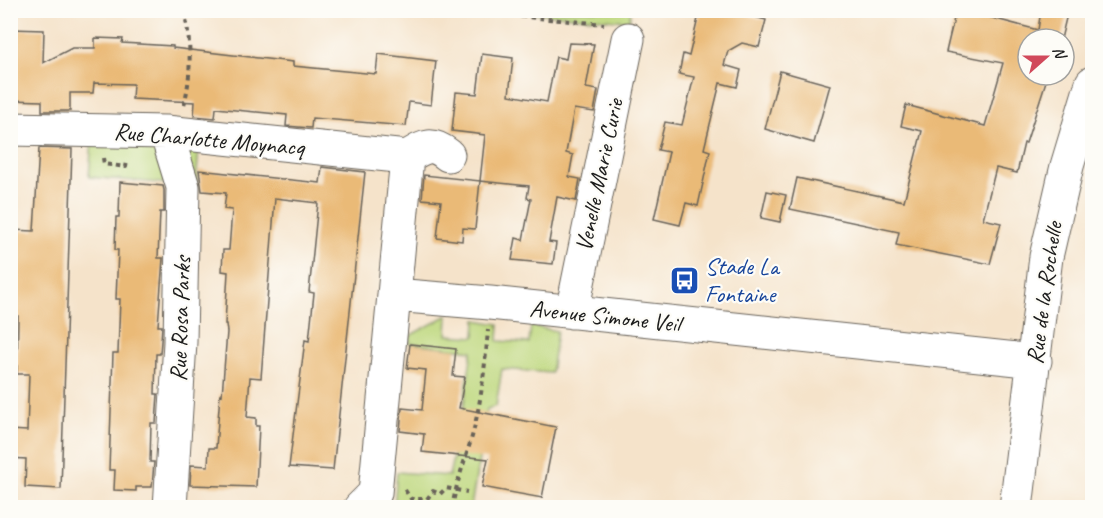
<svg xmlns="http://www.w3.org/2000/svg" width="1103" height="518" font-family="Caveat,sans-serif">
<rect width="100%" height="100%" fill="#fdfcf7"/>
<filter id="ink" filterUnits="userSpaceOnUse"><feTurbulence type="fractalNoise" baseFrequency=".0167" numOctaves="2"/><feDisplacementMap in="SourceGraphic" scale="12" xChannelSelector="R" yChannelSelector="G"/><feConvolveMatrix kernelMatrix="1 2 1 2 8 2 1 2 1" color-interpolation-filters="sRGB"/></filter>
<filter id="wash" filterUnits="userSpaceOnUse"><feTurbulence type="fractalNoise" baseFrequency=".008" numOctaves="4" result="noise"/><feDisplacementMap in="SourceGraphic" scale="24" xChannelSelector="R" yChannelSelector="G"/><feGaussianBlur stdDeviation="1.35" result="paint"/><feColorMatrix in="noise" values="0 0 0 0 0 0 0 0 0 0 0 0 0 0 0 0 0 1.4 0 .05"/><feComposite in="paint" operator="in"/></filter>
<g filter="url(#wash)">
<rect width="100%" height="100%" fill="#f5e3ca"/>
<path fill="#bdd77b" stroke="#6c7a4c" stroke-width="1.5" d="M508,11L631,10V11L629,21Z
M92,139L199,147L196,186L89,177Z
M448,315L447,335L475,337L476,320L499,324L498,341L529,343L531,326L557,331L551,373L502,369L496,406L487,409L471,507L394,508L397,472L449,476L462,417L472,351L409,343L411,335Z"/>
<g id="blocks">
<path fill="#eaba77" d="M700,10H748L747,15L766,20L759,47L742,43L728,51L724,65L741,70L737,87L720,83L704,149L710,151L698,206L686,203L680,225L654,219L669,152L658,150L665,122L682,125L694,77L679,74L683,54L689,56Z
M956,10H990L988,17L1038,30L1041,10H1068L1061,39H1028V75H1048L1026,143H1024L1017,173L996,168L983,219L1001,223L990,264L896,245L899,232L790,209L797,178L904,201L922,131L901,126L906,105L985,126L1003,63L946,52Z
M10,29L44,30L43,63L72,48H95V38L123,39L122,43L173,46V48L293,62V66L376,74L378,54L436,61L431,105L409,102L406,126L312,118L311,128L286,126L287,115L216,108L215,118L194,116L195,102L132,99L133,84L94,83L93,93H70V111H42V101L10,100Z
M569,43L594,44L586,88L598,90L594,112L574,109L566,153L573,155L569,177L580,179L576,201L557,197L549,242L556,243L553,264L512,260L516,238L523,240L531,199L527,198L529,186L480,181L475,229L463,228L462,241L437,238L441,201L422,199L424,175L480,181L485,135L452,131L456,92L477,94L482,54L513,58L509,95L547,102L556,57L566,59Z
M780,71L830,85L814,143L765,129Z
M39,148L72,149L61,489L25,487L26,459L10,458V430L27,431L29,374H17L18,316H10L12,230L34,231Z
M322,167L365,172L333,470L289,467L305,340L309,341L314,293L309,292L318,203L275,198L261,378L250,377L247,417L256,418V426H259L256,487L190,485L191,465L208,466L209,448H216L220,394L222,395L227,332L226,324H225L228,272L222,271L223,250H229L232,210L224,209L226,193L202,191L199,170L320,183Z
M120,182L163,186L164,190V212H160L158,258H163L158,326H162L161,341L160,354H156L155,394H158L156,423H151L150,462H154L152,487H136V491L114,490L115,470H109L113,353H118L120,299H116L118,250H115L116,217H119Z
M767,191L786,195L780,222L761,218Z
M410,344L456,349L453,376L465,377L459,408L556,427L542,498L482,487L488,459L422,452L424,434L400,431L402,408L422,410L426,370L407,368Z"/>
</g>
</g>
<g filter="url(#ink)">
<use href="#blocks" fill-opacity="0" stroke="#686259" stroke-width="1.5"/>
<g fill="none" stroke-linecap="round" stroke-linejoin="round">
<defs>
<path id="minor" d="M10,129L166,132L407,157C424,147 431,141 448,155
M166,132L183,187L180,342L170,508
M394,295L407,157
M572,312L628,39
M360,508L375,493L394,295L490,303L1035,361
M1016,508L1046,257L1067,166L1092,83"/>
</defs>
<use href="#minor" stroke="#686259" stroke-width="35"/>
<path stroke="#686259" stroke-width="4" stroke-dasharray="4.5 4.5" stroke-linecap="butt" d="M449,10L604,24
M184,105C192,74 191,41 184,10
M103,158L104,164L126,167L127,161
M405,490L411,499H427
M427,508V499L433,491L440,494L446,488L467,492
M452,508C456,484 464,463 471,440C481,405 485,367 488,330"/>
<use href="#minor" stroke="#fff" stroke-width="33"/>
</g>
</g>
<defs>
<symbol id="bus-square" viewBox="-11 -11 22 22"><rect x="-9" y="-9" width="18" height="18" rx="4" fill="#1a4fb4" stroke="#fdfcf7"/><path d="M-5-6H5V4H4V6H2V4H-2V6H-4V4H-5ZM-3.5-4V0h7V-4ZM-3.5 1.2v1.5H-2V1.2ZM2 1.2v1.5H3.5V1.2Z" fill="#fff"/></symbol>
</defs>
<g fill-rule="evenodd">
<use href="#bus-square" x="668" y="264" width="33" height="33"/>
</g>
<g text-anchor="middle" dominant-baseline="central" stroke-width="4.5" stroke-linejoin="round" paint-order="stroke">
<g font-size="24" fill="#1c1c1c" stroke="#fdfcf7">
<text transform="translate(209 139) rotate(5)">Rue Charlotte Moynacq</text>
<text transform="translate(599 175) rotate(-78)">Venelle Marie Curie</text>
<text transform="translate(1044 293) rotate(-82)">Rue de la Rochelle</text>
<text transform="translate(605 316) rotate(6)">Avenue Simone Veil</text>
<text transform="translate(180 319) rotate(-88)">Rue Rosa Parks</text>
</g>
<g font-size="24" fill="#164399" stroke="#fdfcf7" text-anchor="start">
<text x="705" y="266">Stade La<tspan x="705" dy="28">Fontaine</tspan></text>
</g>
</g>
<rect width="1103" height="518" fill="none" stroke="#fdfcf7" stroke-width="36"/>
<g transform="translate(1046 57) rotate(69)"><circle r="28" fill="#fdfcf7" stroke="#a3a29f" stroke-width="1.5"/>
<path d="M0-4.5L10 22L0 15L-10 22Z" fill="#d1495b"/>
<text y="-9" font-size="16" font-weight="bold" text-anchor="middle" fill="#1c1c1c">N</text>
</g>
</svg>
